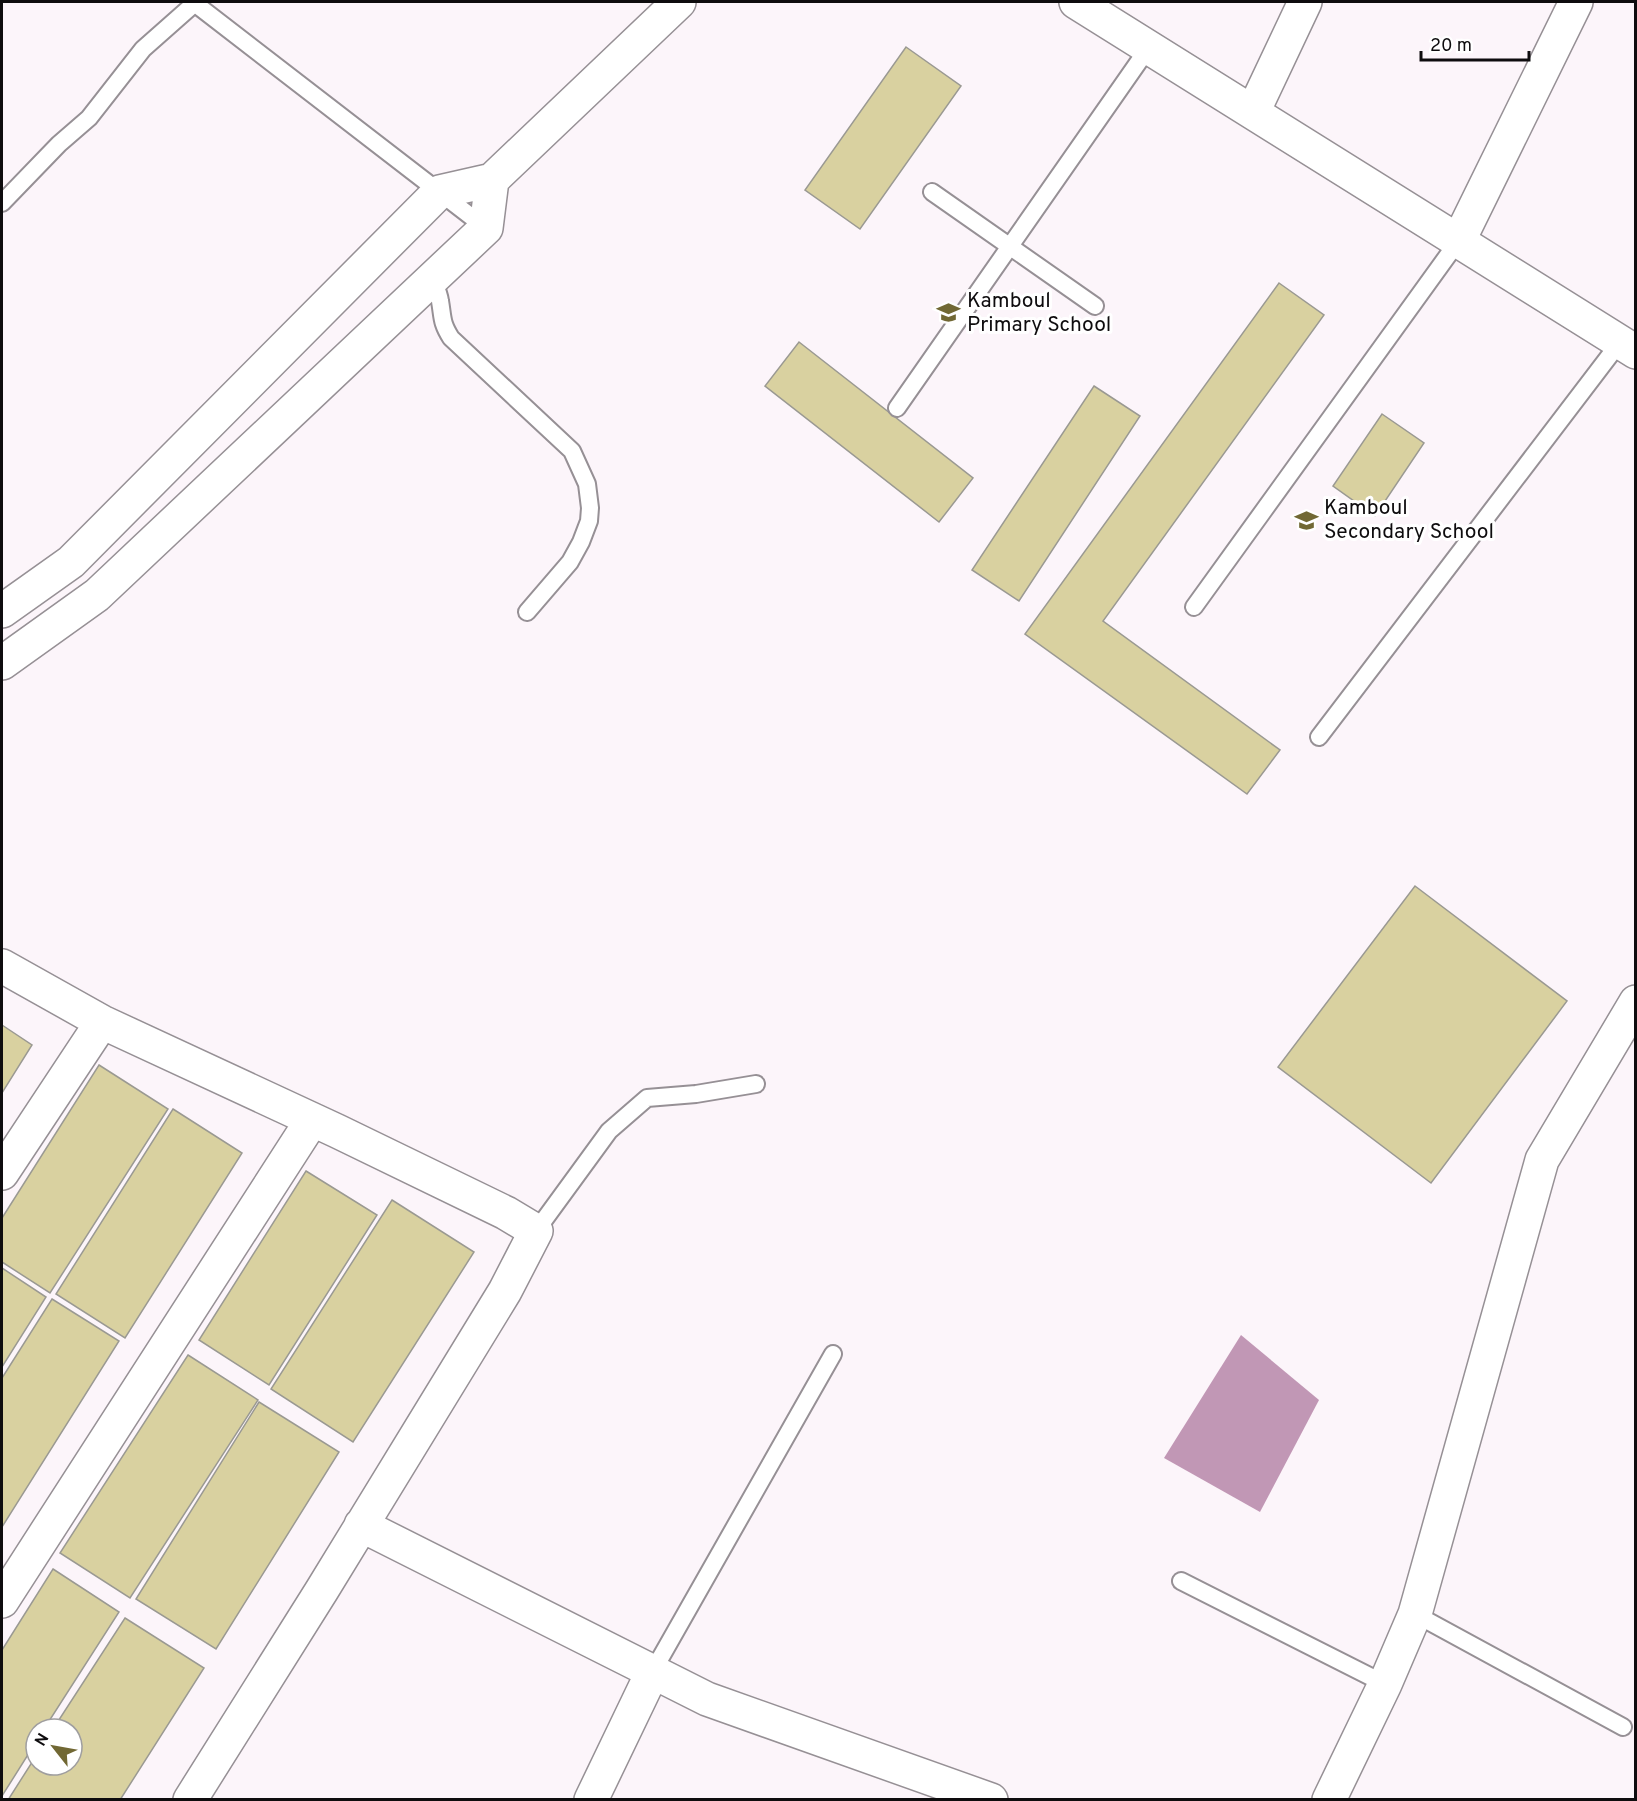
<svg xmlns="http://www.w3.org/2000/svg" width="1637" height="1801" font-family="Overpass,sans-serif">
<rect width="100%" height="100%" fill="#fcf5fa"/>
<path fill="#c197b5" d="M1241,1335L1319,1400L1260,1512L1164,1458Z"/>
<path fill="#d9d1a0" stroke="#9a9992" stroke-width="1.5" d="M906,47L961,86L860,229L805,190Z
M1279,283L1324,315L1103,621L1280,750L1247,794L1025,634Z
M799,342L973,478L939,522L765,386Z
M1094,386L1140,416L1019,601L972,570Z
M1382,414L1424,443L1375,516L1333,486Z
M1415,886L1567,1001L1431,1183L1278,1067Z
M2,1025L32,1045L2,1093Z
M99,1065L168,1109L50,1293L2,1262V1218Z
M173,1109L242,1153L125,1338L56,1294Z
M306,1171L377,1215L269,1385L199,1340Z
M392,1200L474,1252L353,1442L271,1389Z
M2,1268L46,1297L2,1367Z
M52,1299L119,1341L2,1527V1378Z
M188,1355L258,1400L130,1598L60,1553Z
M259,1402L339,1452L216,1649L136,1599Z
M53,1569L119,1612L44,1729H36V1742L2,1796V1650Z
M125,1618L204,1668L120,1800H8L36,1756V1765H72V1729H53Z"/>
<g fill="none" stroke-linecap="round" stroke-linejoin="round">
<defs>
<path id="service" d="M193,2L486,228
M932,192L1095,306
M2,203L59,144L89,118L143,49L195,3
M432,278C435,285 439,293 440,301C443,318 441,322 451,338L572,451L587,484L590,508L589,521L581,542L570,562L527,612
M897,408L1149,47
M1194,607L1459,240
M1319,737L1620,342
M536,1231L609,1131L647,1098L696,1094L756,1084
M1181,1581L1385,1684
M1415,1614L1623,1727
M653,1671L833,1354"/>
<path id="minor" d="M1253,112L1305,2
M1459,240L1576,2
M2,611L71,562L439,192L492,180L679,2
M2,663L97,595L486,228L492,180
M2,966L102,1022L337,1131L506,1213L536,1231L505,1291L322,1590L190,1800
M2,1173L102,1022
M361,1525L707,1699L991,1800
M2,1601L312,1120
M591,1800L653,1671
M1329,1800L1385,1684L1415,1614L1542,1160L1636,1002"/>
<path id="tertiary" d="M1076,2L1636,352"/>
</defs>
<use href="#service" stroke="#969095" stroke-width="20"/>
<use href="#minor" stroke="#969095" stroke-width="36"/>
<use href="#tertiary" stroke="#969095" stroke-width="36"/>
<use href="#service" stroke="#fff" stroke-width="16"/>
<use href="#minor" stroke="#fff" stroke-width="33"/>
<use href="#tertiary" stroke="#fff" stroke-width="33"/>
</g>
<defs>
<symbol id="school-bare" viewBox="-9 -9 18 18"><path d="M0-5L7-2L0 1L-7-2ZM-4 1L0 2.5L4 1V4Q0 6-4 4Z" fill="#716834" stroke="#fff" stroke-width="2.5" paint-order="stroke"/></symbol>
</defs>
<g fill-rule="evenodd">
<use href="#school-bare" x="932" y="296" width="33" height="33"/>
<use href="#school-bare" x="1290" y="504" width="33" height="33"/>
</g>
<g text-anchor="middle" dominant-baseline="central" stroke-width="6" stroke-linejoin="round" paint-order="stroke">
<g font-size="21" fill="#0e0c0e" stroke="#fff" text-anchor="start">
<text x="967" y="301">Kamboul<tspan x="967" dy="24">Primary School</tspan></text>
<text x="1324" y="508">Kamboul<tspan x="1324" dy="24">Secondary School</tspan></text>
</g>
</g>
<rect width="1637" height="1801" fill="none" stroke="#0e0c0e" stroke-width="6"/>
<g transform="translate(54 1747) rotate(301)"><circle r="28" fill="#ffffff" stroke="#9f9e9f" stroke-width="1.5"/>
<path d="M0-4.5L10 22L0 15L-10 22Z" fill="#716834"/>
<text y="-9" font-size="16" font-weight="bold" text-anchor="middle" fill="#0e0c0e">N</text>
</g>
<path d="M1421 51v9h108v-9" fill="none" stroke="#0e0c0e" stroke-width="3"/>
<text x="1430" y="51" font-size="18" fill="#0e0c0e" stroke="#ffffff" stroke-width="4.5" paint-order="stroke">20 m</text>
</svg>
